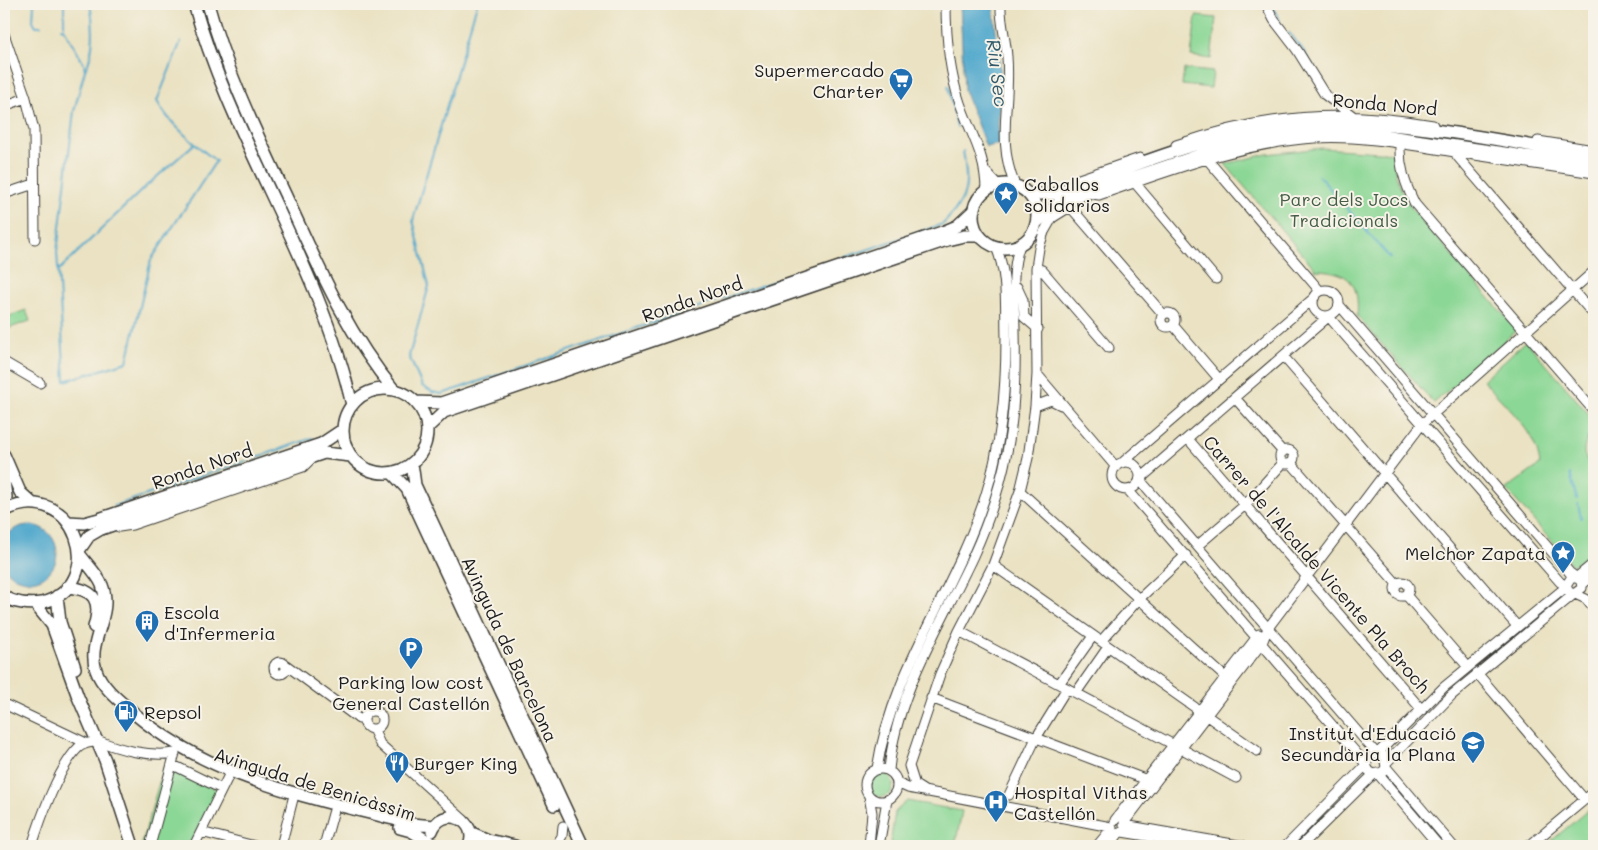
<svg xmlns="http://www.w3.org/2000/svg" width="1598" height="850" font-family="Mali,sans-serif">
<rect width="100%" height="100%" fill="#f7f3e8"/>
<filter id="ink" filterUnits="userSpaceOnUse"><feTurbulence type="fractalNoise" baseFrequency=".02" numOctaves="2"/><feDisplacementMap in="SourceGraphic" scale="10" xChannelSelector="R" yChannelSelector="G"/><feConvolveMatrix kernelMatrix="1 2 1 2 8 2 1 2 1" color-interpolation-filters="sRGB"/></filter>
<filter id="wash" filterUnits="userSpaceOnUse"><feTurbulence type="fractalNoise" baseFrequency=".0096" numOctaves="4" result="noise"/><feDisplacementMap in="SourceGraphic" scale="20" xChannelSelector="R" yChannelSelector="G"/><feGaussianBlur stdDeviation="1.12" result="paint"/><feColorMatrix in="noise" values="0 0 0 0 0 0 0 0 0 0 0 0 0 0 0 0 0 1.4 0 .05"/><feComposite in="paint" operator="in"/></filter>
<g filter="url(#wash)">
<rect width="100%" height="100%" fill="#eae2c2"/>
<path fill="#8bd795" stroke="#547a58" d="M1196,16L1216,18L1211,59L1191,56Z
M1184,69L1213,72L1211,88L1182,85Z
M1322,148L1393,153C1394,175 1400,191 1413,210L1517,330L1434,403L1357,316C1360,283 1349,271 1316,270L1225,164L1267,154Z
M26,310L30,321L4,330V318Z
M1526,341L1594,420C1594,431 1584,440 1584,452C1585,461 1592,466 1594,473C1598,485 1594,510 1594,523L1590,528L1589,533L1594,540V549L1573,566L1506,489L1540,465C1537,431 1504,405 1483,380Z
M164,765L218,790L191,846H143L142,843Z
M869 785a12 12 0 1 1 24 0a12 12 0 1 1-24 0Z
M907,801L962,811L955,846H890L895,812Z
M1594,805V846H1545Z"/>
<path fill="#50a7cc" stroke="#366274" d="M960,4H993L1002,84L998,124L1000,144L986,147L964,90Z
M1 553a28 28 0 1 1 56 0a28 28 0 1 1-56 0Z"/>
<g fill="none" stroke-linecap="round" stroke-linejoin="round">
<path stroke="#50a7cc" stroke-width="2" d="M34,4L33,21L36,26H41
M477,4L413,220L429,286L409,356L422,386L432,392L442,394L943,224C969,198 969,185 963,151
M1271,4L1280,21
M61,28L64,29L84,64L85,70L74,111L57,252L65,381L127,362L151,260L216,161C197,146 168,123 157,101L181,41
M64,28V4
M1289,33L1303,50L1319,77
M85,70C95,53 94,23 90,4
M948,86L957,127
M1319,176L1390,258
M58,271L143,189L193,145
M1570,474L1577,499
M1578,504L1581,518
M114,506L313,438"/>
</g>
</g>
<g filter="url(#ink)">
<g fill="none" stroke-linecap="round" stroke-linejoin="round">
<defs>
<path id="minor" d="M946,4C946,37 949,71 960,103C971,135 986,155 986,191
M1001,4C1000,21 1006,39 1007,57C1011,103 996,141 1015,185
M1266,4L1274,20L1297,50L1325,95L1353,116
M4,34L26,98L34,130L35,239
M4,106L26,98
M1538,141L1594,150
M1400,143C1399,166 1405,184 1415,204L1594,411
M1176,145C1266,114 1339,109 1433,125
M1457,152V156L1594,315
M1207,159L1320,291
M986,172L998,185
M1135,183L1216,279
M1069,187L1079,179L1140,158
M1087,193L1099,195C1170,171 1240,143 1315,138C1362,135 1409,145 1455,152C1501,159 1548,166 1594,173
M4,194L34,184
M1036,268L1042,270L1109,348
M1017,287L1023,300L1024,317L1038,329
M1313 303a13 13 0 1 1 26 0a13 13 0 1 1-26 0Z
M1340,306L1570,573L1581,581L1582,588L1574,594L1569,592L1566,586L1571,578H1575
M1161 320a7 7 0 1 1 14 0a7 7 0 1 1-14 0Z
M1329,317L1560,582L1566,586
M1173,325L1219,379
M1283,356L1517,626
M4,362L40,383
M1037,374L1116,467
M1235,398L1283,452
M1035,406L1051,400L1061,405
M1188,439L1422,710
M1280 457a7 7 0 1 1 14 0a7 7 0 1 1-14 0Z
M1112 476a14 14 0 1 1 28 0a14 14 0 1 1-28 0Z
M1122,463L1314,298
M1291,463L1397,584
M1140,479L1328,317
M1140,480L1376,753
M1128,490L1366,764
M1020,491L1225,677
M119,527L132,525L303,467L312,458
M1197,546L1245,505L1283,463
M993,565L1200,711
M1576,578L1594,563
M1395 589a7 7 0 1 1 14 0a7 7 0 1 1-14 0Z
M1582,585L1594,574
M1575,594L1586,599L1594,609
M1406,595L1468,667
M959,631L1174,745
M1101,641L1139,599L1186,555
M274 668a6 6 0 1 1 12 0a6 6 0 1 1-12 0Z
M286,665L359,719H363
M1477,673L1585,800
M1059,684L1093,636
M1076,693L1108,647
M931,698L1147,780
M4,704L86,743
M364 720a9 9 0 1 1 18 0a9 9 0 1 1-18 0Z
M1207,716L1257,751
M373,729L380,744L464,820
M97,740C120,750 150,757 175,753L150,846
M1182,749L1236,778
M1378,753L1384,756L1386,767L1383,772L1374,774L1369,771L1366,765L1369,757L1378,753L1444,687L1566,587
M1387,762L1452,695L1574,594
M173,765L222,789
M1386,767L1453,846
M865 785a16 16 0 1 1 32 0a16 16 0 1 1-32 0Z
M877,769C892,669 957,588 986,494C1002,443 1006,390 1006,337C1005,306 1008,275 996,247
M889,770C896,693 941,625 973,556C988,523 1000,488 1007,452C1015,412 1016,372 1015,331C1015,304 1010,271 1020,245
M1378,774L1439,846
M897,783L908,788L1111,827
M926,792L915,785L909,766L940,674L959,631L993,565L1020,491L1028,458L1035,406L1037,374L1036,268L1039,248L1044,232L1052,218L1068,208L1073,210L1163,314
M1009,795L1036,738L1067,688
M869,796L872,813L869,846
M1115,820L1259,634
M1124,823L1262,643L1268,628L1422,424L1594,271
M1124,825L1244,846
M201,832L255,846
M1122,832L1208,846
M32,846C40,820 59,766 79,747C85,743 90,742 97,742
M194,846L228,777
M281,846L293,799
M324,846L334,810
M556,846L562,836L563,826
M879,846L887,800
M1097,846L1112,828
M1109,846L1119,833
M1286,846L1366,765
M1301,846L1374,774
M1529,846L1594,792"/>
<path id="major" d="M194,4C233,143 320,264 352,405
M208,4C226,70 256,132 285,194C317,263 345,331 394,390
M973 216a32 32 0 1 1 64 0a32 32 0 1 1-64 0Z
M1029,194H1055C1127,169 1210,133 1286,125C1385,114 1497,141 1594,156
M1036,223L1058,204L1087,193L1232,144L1287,134L1361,132L1594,166
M343 431a42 42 0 1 1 84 0a42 42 0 1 1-84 0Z
M415,402L441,403L945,231L957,226L974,210
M427,428L444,412L947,240L964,236H980
M4,455L20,492L32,503
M412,463L415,485L583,846
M392,473L407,489L554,805
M4,481L6,497L4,502
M4,511C75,475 112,586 41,603C30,605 12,603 4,596
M69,522L84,523L99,519L321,444L342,430
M80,549L89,536L101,529L324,453L351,456
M80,555C87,564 98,575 102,585C114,615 86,641 96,670C101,685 116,698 128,708C208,780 311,797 412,824L434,826
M67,587C94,589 102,600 94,627
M57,596L60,622L75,668
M35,604L52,625L78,697L105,760L133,846
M400,828L411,831L431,843
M432,831C442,804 480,820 469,846
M472,833L488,840L515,846"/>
</defs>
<use href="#minor" stroke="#3b3a35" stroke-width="11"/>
<use href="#major" stroke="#3b3a35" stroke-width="14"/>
<use href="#minor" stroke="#fff" stroke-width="9"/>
<use href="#major" stroke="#fff" stroke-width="11"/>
</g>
</g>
<defs>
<symbol id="supermarket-pin" viewBox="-11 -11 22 30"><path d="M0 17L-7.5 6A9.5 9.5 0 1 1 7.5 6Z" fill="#1f6fb2" stroke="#f7f3e8"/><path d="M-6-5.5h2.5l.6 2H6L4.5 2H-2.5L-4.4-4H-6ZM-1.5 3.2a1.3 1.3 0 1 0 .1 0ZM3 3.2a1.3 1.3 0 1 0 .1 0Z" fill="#fff"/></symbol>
<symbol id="sight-pin" viewBox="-11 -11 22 30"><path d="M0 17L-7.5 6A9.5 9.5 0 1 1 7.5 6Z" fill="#1f6fb2" stroke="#f7f3e8"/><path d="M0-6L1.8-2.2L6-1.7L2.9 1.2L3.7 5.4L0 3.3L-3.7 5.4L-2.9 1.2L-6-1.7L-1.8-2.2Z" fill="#fff"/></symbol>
<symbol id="building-pin" viewBox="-11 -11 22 30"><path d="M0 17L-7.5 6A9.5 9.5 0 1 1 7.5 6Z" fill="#1f6fb2" stroke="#f7f3e8"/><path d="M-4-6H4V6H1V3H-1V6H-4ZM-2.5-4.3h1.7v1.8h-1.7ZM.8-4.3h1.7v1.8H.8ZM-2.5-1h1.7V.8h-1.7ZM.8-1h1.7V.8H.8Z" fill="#fff"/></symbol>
<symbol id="parking-pin" viewBox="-11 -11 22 30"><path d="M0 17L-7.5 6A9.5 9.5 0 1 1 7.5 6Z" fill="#1f6fb2" stroke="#f7f3e8"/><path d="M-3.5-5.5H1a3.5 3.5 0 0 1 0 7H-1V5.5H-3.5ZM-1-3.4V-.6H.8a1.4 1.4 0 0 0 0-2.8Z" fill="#fff"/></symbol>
<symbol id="fuel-pin" viewBox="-11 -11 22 30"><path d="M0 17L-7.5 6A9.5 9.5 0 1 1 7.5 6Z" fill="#1f6fb2" stroke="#f7f3e8"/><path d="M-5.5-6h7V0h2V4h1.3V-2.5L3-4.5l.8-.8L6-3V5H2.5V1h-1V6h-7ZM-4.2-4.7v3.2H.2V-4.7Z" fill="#fff"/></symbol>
<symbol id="school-pin" viewBox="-11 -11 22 30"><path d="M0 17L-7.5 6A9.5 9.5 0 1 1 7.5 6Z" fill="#1f6fb2" stroke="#f7f3e8"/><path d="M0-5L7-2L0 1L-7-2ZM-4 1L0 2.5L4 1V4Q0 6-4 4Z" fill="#fff"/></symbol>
<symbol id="restaurant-pin" viewBox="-11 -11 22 30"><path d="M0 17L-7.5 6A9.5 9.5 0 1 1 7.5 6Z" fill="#1f6fb2" stroke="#f7f3e8"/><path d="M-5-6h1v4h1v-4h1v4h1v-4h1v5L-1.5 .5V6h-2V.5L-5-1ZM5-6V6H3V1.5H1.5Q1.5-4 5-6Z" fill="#fff"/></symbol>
<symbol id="hospital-pin" viewBox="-11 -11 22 30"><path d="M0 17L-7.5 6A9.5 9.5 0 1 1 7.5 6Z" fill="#1f6fb2" stroke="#f7f3e8"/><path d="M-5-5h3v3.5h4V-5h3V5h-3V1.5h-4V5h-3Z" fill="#fff"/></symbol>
</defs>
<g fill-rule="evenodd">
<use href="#supermarket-pin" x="887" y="66" width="28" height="38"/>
<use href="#sight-pin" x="992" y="180" width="28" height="38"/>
<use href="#sight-pin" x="1549" y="539" width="28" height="38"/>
<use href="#building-pin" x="133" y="608" width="28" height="38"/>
<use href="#parking-pin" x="397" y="635" width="28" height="38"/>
<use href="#fuel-pin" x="112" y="698" width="28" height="38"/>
<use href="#school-pin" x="1459" y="729" width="28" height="38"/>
<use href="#restaurant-pin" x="383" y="749" width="28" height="38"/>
<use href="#hospital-pin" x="982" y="788" width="28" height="38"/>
</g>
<g text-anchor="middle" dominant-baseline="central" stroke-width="4" stroke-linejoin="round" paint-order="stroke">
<g font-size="18" fill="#1c1c1c" stroke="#f7f3e8" text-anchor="start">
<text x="884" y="70" text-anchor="end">Supermercado<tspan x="884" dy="21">Charter</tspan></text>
<text x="1024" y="184">Caballos<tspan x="1024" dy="21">solidarios</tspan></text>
<text x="1546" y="553" text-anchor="end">Melchor Zapata</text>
<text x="164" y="612">Escola<tspan x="164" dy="21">d'Infermeria</tspan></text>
<text x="411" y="682" text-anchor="middle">Parking low cost<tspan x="411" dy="21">General Castellón</tspan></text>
<text x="144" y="712">Repsol</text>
<text x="1456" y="733" text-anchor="end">Institut d'Educació<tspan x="1456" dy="21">Secundària la Plana</tspan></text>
<text x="414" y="763">Burger King</text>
<text x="1014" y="792">Hospital Vithas<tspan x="1014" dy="21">Castellón</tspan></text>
</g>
<g font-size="18" fill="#1c1c1c" stroke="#f7f3e8">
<text transform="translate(1385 104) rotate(5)">Ronda Nord</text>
<text transform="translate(692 299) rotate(-19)">Ronda Nord</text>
<text transform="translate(202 466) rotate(-19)">Ronda Nord</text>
<text transform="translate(1317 564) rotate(49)">Carrer de l'Alcalde Vicente Pla Broch</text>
<text transform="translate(510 649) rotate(65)">Avinguda de Barcelona</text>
<text transform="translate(315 784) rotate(17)">Avinguda de Benicàssim</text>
</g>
<g font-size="18" fill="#435d46" stroke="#f7f3e8">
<text x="1344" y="199">Parc dels Jocs<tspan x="1344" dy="21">Tradicionals</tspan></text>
</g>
<g font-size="19" font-style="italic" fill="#335b6b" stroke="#f7f3e8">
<text transform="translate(998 73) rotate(83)">Riu Sec</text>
</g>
</g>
<rect width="1598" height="850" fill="none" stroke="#f7f3e8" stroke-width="20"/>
</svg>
